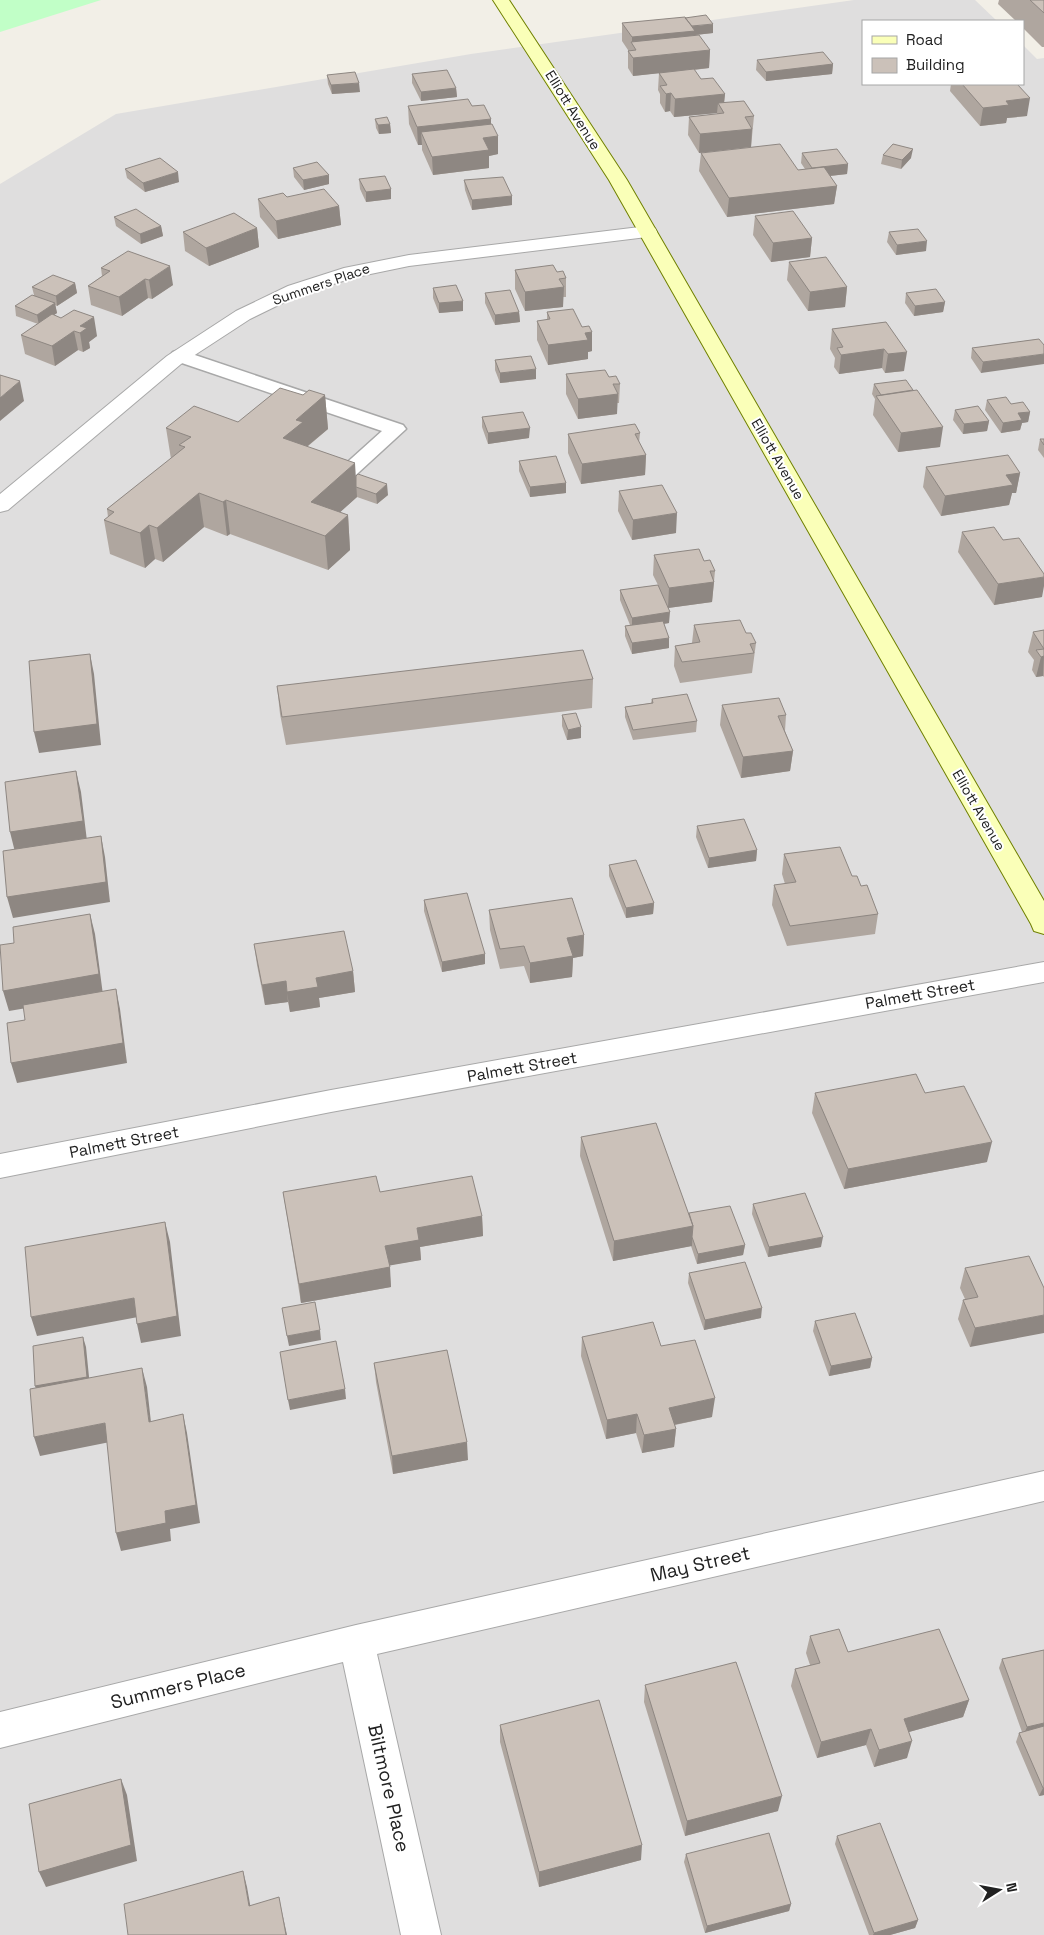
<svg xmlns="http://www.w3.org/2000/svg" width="1044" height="1935" font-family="'Space Grotesk',sans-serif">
<rect width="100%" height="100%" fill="#f2efe7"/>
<path fill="#dfdede" d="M854,0H975L997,21H863V84H1023V45L1037,59L1044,58V1935H0V184L116,114L471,54Z"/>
<path fill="#c1ffc7" d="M0,0H101L0,32Z"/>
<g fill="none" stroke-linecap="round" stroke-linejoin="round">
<defs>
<path id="lane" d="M180,350L403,425L406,429L346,484L339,486L332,484L329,480L332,476L382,431L173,360L170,356L173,352Z"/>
<path id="street" d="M648,226L655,228L657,232L655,236L409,266L356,277L301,294L250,319L181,364L8,510L0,512V494L167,356L236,311L288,286L344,268L409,255Z
M1044,962V982L331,1112L0,1178V1154L331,1090Z
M1044,1471V1501L377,1654L441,1935H401L343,1662L0,1748V1712L356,1625Z"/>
<path id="secondary" d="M493,0H509L627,180L1044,901V934L1034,931L1031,924L609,180Z"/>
</defs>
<use href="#lane" stroke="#a8a8a8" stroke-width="3"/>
<use href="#street" stroke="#a8a8a8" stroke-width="2"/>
<use href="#secondary" stroke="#708000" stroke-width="2"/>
<use href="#lane" fill="#fff" fill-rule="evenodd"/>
<use href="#street" fill="#fff" fill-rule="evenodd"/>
<use href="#secondary" fill="#faffb8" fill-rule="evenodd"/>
</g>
<path fill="#afa69f" d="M999,0H1044V47H1042L1023,28V21H1016L998,4Z
M685,18L713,33L695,35L710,50L709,68L694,70L701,79L725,94L724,103L754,116L751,147L699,153L688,135L689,117L717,114V113L674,117L670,111L665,112L660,103V94L658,90L659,73L633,76L628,68V50L622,41V23Z
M757,60L833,64L832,74L766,81L756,70Z
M412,74L456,88L457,97L421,101L412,83Z
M327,75L360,92L332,94L328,84Z
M951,84H1017L1027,116L1007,118L1006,123L980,126L950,91Z
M408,106H472L491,119V124L498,154L489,156V168L433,175L422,150V145H418L409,124Z
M375,119L390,124L391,133L379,134L376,128Z
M701,153L798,170L805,169L801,163L802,153L848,164L847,174L830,176L837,186L834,204L727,217L699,171Z
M883,155L911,158L901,169L881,164Z
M293,168L329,184L304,190L294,177Z
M125,169L179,182L145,192L127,178Z
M359,179L391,189V199L366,202L360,189Z
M464,180L512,196V205L472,210L465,190Z
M287,197L339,206L341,225L278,239L260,217L258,199Z
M755,216L812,238L810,257L771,262L753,235Z
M114,217L161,226L163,236L141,244L116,226Z
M257,228L259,247L209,266L185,251L183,232Z
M889,232L926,251L896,255L887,242Z
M789,262L847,287L845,307L808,311L787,280Z
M101,268L173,285L152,299L148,298L122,316L91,305L88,286L102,276Z
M515,270L557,272L566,278V297H563V307L525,311L515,289Z
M75,283L77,293L57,306L55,305L57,313L54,315L97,336L89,342L90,348L83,352L78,350L55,366L25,354L21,335L38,324L16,316L15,306L34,295L32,287Z
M433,288L463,311L439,313L433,298Z
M485,293L519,312L520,322L495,325L485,303Z
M906,293L945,302L943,312L914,316L905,303Z
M547,312L592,332V351L588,352V359L548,365L537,340V321L547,320Z
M886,322L904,371L885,373L882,368L839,374L834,367L835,358L830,349L832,329Z
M1039,339L981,373L971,358L972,348Z
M495,360L536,379L500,383L495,370Z
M566,374L609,377L620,384L619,403H617V414L578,419L566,394Z
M874,384L940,447L898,452L873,415L875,399L872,394Z
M303,395H325L328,429L307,447L356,476L388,495L377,504L357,497L340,512L348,515L350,550L328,570L230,534L227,536L204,527L163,562L155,559L145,568L110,554L104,520L108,517L107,509L171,459L166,428L238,422Z
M987,400L1011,404L1030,412L1028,422L1022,423L1020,430L1001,433L985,410Z
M955,410L989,421L987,431L963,434L953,420Z
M482,417L529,438L488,444L482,427Z
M640,433L639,443L646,455L645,475L581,484L568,453V434Z
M1040,439H1044V458L1038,450Z
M519,461L566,483V493L530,497L519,471Z
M926,467L1020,473L1016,493H1012L1009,505L941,516L923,487Z
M619,491L676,533L632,540L618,511Z
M962,532L1003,540L1042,597L994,605L958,552Z
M654,555L704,561L715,571L712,602L668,608L669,623L664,624L669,648L632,654L625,636V626L630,625L620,600V590L658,585L653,575Z
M694,625L746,633L756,643L752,673L680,683L674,666L675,646L692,643Z
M1044,630V677L1043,676L1036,677L1032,670L1034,660L1028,652L1033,632Z
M593,679L592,708L286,745L280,714L277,686Z
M652,699L697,721L696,732L633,740L625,717V707L651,703Z
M722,705L786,715L785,731L793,751L790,771L741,778L720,725Z
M562,715L581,727V738L567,740L562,726Z
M697,826L757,850L756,861L708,868L696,837Z
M784,854L852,876L861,886L878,914L875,934L787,946L772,905L774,885L785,884L782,874Z
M609,865L654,903L653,914L626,918L609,876Z
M424,900L485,954V964L442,972L424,911Z
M489,910L584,935L583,956L573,958L572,977L530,983L524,966L500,969L490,930Z
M254,944L353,971L355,992L319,998L320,1007L290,1012L288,1002L265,1005L257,965Z
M815,1093H925L987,1162L844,1189L812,1113Z
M581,1137L689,1213L745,1245L743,1255L697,1264L691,1246L613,1261L580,1156Z
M283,1192H380L482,1216L483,1236L420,1247L421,1260L389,1265L391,1287L301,1303Z
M753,1204L821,1247L768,1257L752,1214Z
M965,1268L1044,1288L970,1347L958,1319L963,1300L965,1299L960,1288Z
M689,1273L761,1318L704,1330L688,1283Z
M815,1321L872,1358L870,1368L829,1376L813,1331Z
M582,1337L661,1346L712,1417L675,1425L676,1429L674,1447L642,1453L636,1433L606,1439L581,1356Z
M374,1363L468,1460L393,1474L376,1382Z
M810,1636L848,1652L969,1700L963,1717L909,1732L907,1758L874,1767L866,1745L817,1758L791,1686L795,1669L810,1665L806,1653Z
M1044,1650V1795L1039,1796L1016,1742L1019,1733L1022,1732L999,1668L1002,1659Z
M645,1685L778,1811L685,1836L644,1702Z
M500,1725L641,1860L539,1887L500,1742Z
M837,1836L918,1920L915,1928L890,1935H869L835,1844Z
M686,1854L791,1904L789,1911L705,1933L684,1862Z"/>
<path fill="#8e8782" d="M713,24V33L695,35L694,48L636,50L632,43V37L687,27Z
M710,50L709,68L633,76V58Z
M833,64L832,74L766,81V72Z
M359,83L360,92L332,94L331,85Z
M456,88L457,97L421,101V92Z
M671,93L670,111L665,112L666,94Z
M725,94L723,112L718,103L717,113L674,117L675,99Z
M1030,98L1027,116L1007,118L1006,123L980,126L983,108L1006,101Z
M491,119V137L421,132L422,145H418L417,127Z
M390,124L391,133L379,134L378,125Z
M752,129L751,147L699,153L700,134Z
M498,136V154L489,156V168L433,175L432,157L483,138Z
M913,149L911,158L901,169L902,160Z
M848,164L847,174L811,178L812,168Z
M178,172L179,182L145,192L143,183Z
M329,175V184L304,190L303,180Z
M837,186L834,204L727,217L729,198Z
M391,189V199L366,202V192Z
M512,196V205L472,210V200Z
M339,206L341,225L278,239L276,221Z
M161,226L163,236L141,244L140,234Z
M257,228L259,247L209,266L206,248Z
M812,238L810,257L771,262L773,243Z
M927,241L926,251L896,255L897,245Z
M170,266L173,285L152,299L149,280Z
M145,279L148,298L122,316L119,297Z
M75,283L77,293L57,306L56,296Z
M564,287L563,307L525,311V292Z
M847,287L845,307L808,311L810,292Z
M463,301V311L439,313V303Z
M945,302L943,312L914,316L915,306Z
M55,303L57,313L39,325L37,315Z
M519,312L520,322L495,325V315Z
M94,317L97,336L89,342L90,348L83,352L80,333V326Z
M74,331L78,350L55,366L52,346Z
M592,332V351L588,352V359L548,365V345L585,333Z
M884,349L882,368L839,374L841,355Z
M907,352L904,371L885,373L888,354Z
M1044,354V364L981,373L983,362Z
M536,369V379L500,383V373Z
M20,381L24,401L0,421V398Z
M618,394L617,414L578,419V399Z
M325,395L328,429L305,448L283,438L296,420Z
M1030,412L1028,422L1022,423L1020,430L1001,433L1003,423L1018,413Z
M989,421L987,431L963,434L964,424Z
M943,427L940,447L898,452L901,433Z
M530,428L529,438L488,444V433Z
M646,455L645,475L581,484L582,464Z
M355,463L357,497L317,533L311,502Z
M1020,473L1016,493H1012L1009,505L941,516L945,496L1006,475Z
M566,483V493L530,497V487Z
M387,484L388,495L377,504L376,494Z
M199,493L204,527L163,562L157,528Z
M226,500L230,534L227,536L223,502Z
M677,513L676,533L632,540L633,520Z
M348,515L350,550L328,570L325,536Z
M149,525L155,559L145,568L140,533Z
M1044,577V586L1042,597L994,605L998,584Z
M714,582L712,602L668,608L669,588Z
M670,612L669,623L632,628V618Z
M669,638V648L632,654V643Z
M90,654L94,674L101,745L39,753L34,732Z
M1044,656L1043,676L1036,677L1041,657Z
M581,727V738L567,740L568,730Z
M793,751L790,771L741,778L743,757Z
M76,771L81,792L87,841L15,852L10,832Z
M101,836L105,857L110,902L13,918L7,897Z
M757,850L756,861L708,868L709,858Z
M654,903L653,914L626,918V908Z
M90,914L95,934L103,995L9,1011L3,991Z
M584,935L583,956L573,958L572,977L530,983V963L567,938Z
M485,954V964L442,972V962Z
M353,971L355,992L319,998L320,1007L290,1012L287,992L316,978Z
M286,981L288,1002L265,1005L262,985Z
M116,989L120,1009L127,1063L17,1083L11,1063Z
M992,1142L987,1162L844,1189L848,1169Z
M482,1216L483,1236L420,1247L421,1260L387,1266L385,1246L417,1228Z
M165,1222L170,1242L181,1336L141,1343L137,1324Z
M693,1226L692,1246L613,1261L614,1241Z
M823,1237L821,1247L768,1257L769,1247Z
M745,1245L743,1255L697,1264L698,1254Z
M390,1267L391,1287L301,1303L299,1284Z
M134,1298L138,1317L37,1336L31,1317Z
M762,1308L761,1318L704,1330L705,1320Z
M1044,1315V1333L970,1347L975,1328Z
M320,1330L321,1340L289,1346L287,1336Z
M83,1337L86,1347L90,1387L39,1396L35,1386Z
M872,1358L870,1368L829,1376L831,1366Z
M142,1368L147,1387L153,1440L149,1422Z
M345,1389L346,1399L290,1410L288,1400Z
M715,1398L712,1417L668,1426L669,1408Z
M183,1414L187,1433L200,1523L170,1529L171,1541L121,1551L116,1533L165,1511Z
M637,1414L636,1433L606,1439L607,1420Z
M105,1423L110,1442L40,1456L34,1437Z
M676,1429L674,1447L642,1453L644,1435Z
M467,1442L468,1460L393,1474L392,1456Z
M969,1700L963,1717L898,1735L904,1719Z
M1044,1723V1731L1023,1736L1027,1727Z
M871,1729L866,1745L817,1758L821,1742Z
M912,1741L907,1758L874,1767L879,1750Z
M121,1779L127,1795L137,1861L46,1887L39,1872Z
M1043,1788H1044V1795L1039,1796Z
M782,1796L778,1811L685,1836L687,1821Z
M642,1845L641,1860L539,1887V1872Z
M243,1871L247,1887L253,1921L249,1906Z
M279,1897L282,1912L287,1935H286Z
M791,1904L789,1911L705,1933L707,1926Z
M918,1920L915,1928L890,1935H873L874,1933Z"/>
<path fill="#cbc1b9" stroke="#8e8782" d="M1030,0H1044V13Z
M706,15L713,24L692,26L685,18Z
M685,17L695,31L632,37L622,23Z
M699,35L710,50L633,58L628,51L636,50L631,42Z
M823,52L833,64L766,72L757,60Z
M694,69L701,79L713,78L725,94L675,99L671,93L666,94L660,86L667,85L659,73Z
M447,70L456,88L421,92L412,74Z
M355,72L359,83L331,85L327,75Z
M962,84H1017L1030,98L1006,101L1009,105L983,108Z
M468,99L472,106L484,105L491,119L417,127L408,106Z
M744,101L754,116L745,117L752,129L700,134L689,117L724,113L718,103Z
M387,117L390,124L378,125L375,119Z
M492,124L498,136L483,138L489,150L432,157L421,132Z
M780,144L798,170L824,167L837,186L729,198L701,153Z
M893,144L913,149L902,160L883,155Z
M837,149L848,164L812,168L802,153Z
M160,158L178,172L143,183L125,169Z
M317,162L329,175L303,180L293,168Z
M385,176L391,189L366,192L359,179Z
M503,177L512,196L472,200L464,180Z
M324,189L339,206L276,221L258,199L283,193L287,197Z
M136,209L161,226L140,234L114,217Z
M793,211L812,238L773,243L755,216Z
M234,213L257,228L206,248L183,232Z
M918,229L927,241L897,245L889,232Z
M128,251L170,266L149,280L145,279L119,297L88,286L110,271L101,268Z
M826,257L847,287L810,292L789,262Z
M553,265L557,272L563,271L566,278L559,279L564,287L525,292L515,270Z
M53,275L75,283L56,296L32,287Z
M456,285L463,301L439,303L433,288Z
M936,289L945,302L915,306L906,293Z
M510,290L519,312L495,315L485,293Z
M32,295L55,303L37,315L15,306Z
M573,309L582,327L589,326L592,332L585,333L588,340L548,345L537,321L550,319L547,312Z
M74,310L94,317L80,326L87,328L80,333L74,331L52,346L21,335L52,314L61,318Z
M886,322L907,352L888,354L884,349L841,355L837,348L843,347L832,329Z
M1039,339L1044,345V354L983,362L972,348Z
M531,356L536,369L500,373L495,360Z
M605,370L609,377L616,376L620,384H613L618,394L578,399L566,374Z
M0,375L20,381L0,398Z
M906,380L913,390L881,395L874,384Z
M280,388L303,395L309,390L325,395L296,420L303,422L283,438L355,463L311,502L348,515L325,536L226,500L223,502L199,493L157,528L149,525L140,533L104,520L114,512L107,509L185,447L179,445L191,437L166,428L194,406L238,422Z
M917,390L943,427L901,433L876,396Z
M1006,397L1011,404L1023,402L1030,412L1018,413L1022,420L1003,423L987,400Z
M978,406L989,421L964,424L955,410Z
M523,412L530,428L488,433L482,417Z
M635,424L640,433L635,434L646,455L582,464L568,434Z
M1040,439H1044V445Z
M1008,455L1020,473L1006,475L1013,485L945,496L926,467Z
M556,456L566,483L530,487L519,461Z
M358,474L387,484L376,494L356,487V476Z
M662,485L677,513L633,520L619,491Z
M994,527L1003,540L1019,538L1044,574V577L998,584L962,532Z
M699,549L704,561L710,560L715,571H710L714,582L669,588L654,555Z
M658,585L670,612L632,618L620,590Z
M740,620L746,633H751L756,643L750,644L754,653L682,662L675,646L700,642L694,625Z
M663,621L669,638L632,643L625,626Z
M1044,630V656L1041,657L1036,650L1044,649L1033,632Z
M583,650L593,679L282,717L277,686Z
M90,654L97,724L34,732L29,661Z
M687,694L697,721L633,730L625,707L653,703L652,699Z
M779,698L786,715L778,716L793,751L743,757L722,705Z
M576,713L581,727L568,730L562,715Z
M76,771L83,821L10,832L5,782Z
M744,819L757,850L709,858L697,826Z
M101,836L106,882L7,897L3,851Z
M840,847L852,876H857L861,886L867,885L878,914L790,926L774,885L796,882L784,854Z
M636,860L654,903L626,908L609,865Z
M467,893L485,954L442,962L424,900Z
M572,898L584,935L567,938L573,956L530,963L524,946L500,949L489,910Z
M90,914L99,974L3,991L0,945L14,943L13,927Z
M344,931L353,971L316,978L318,987L287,992L286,981L262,985L254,944Z
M116,989L123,1043L11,1063L7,1023L25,1020L23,1005Z
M916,1074L925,1093L964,1086L992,1142L848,1169L815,1093Z
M656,1123L693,1226L614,1241L581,1137Z
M376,1176L380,1192L472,1176L482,1216L417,1228L419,1240L385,1246L390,1267L299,1284L283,1192Z
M805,1193L823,1237L769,1247L753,1204Z
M730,1206L745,1245L698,1254L692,1237L693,1226L689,1213Z
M165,1222L177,1316L137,1324L134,1298L31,1317L25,1247Z
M1029,1256L1044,1288V1315L975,1328L963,1300L978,1297L965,1268Z
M745,1262L762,1308L705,1320L689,1273Z
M315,1302L320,1330L287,1336L282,1308Z
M855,1313L872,1358L831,1366L815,1321Z
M653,1322L661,1346L695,1340L715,1398L669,1408L676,1429L644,1435L637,1414L607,1420L582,1337Z
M83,1337L87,1377L35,1386L33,1346Z
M336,1341L345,1389L288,1400L280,1352Z
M447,1350L467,1442L392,1456L374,1363Z
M142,1368L149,1422L183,1414L196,1505L165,1511L166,1523L116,1533L105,1423L34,1437L30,1389Z
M839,1629L848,1652L939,1629L969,1700L904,1719L912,1741L879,1750L871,1729L821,1742L795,1669L820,1663L810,1636Z
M1044,1650V1723L1027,1727L1002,1659Z
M736,1662L782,1796L687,1821L645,1685Z
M599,1700L642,1845L539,1872L500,1725Z
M1044,1726V1788H1043L1019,1733Z
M121,1779L131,1845L39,1872L29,1804Z
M880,1823L918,1920L874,1933L837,1836Z
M769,1833L791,1904L707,1926L686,1854Z
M243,1871L249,1906L279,1897L286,1935H128L124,1904Z"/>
<g text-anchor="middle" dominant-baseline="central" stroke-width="4" stroke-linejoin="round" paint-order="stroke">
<g font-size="14" fill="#212121" stroke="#fff">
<text transform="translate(573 110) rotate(58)">Elliott Avenue</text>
<text transform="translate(321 284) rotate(-19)">Summers Place</text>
<text transform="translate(778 459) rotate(60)">Elliott Avenue</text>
<text transform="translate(979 810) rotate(60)">Elliott Avenue</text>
</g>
<g font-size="16" fill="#212121" stroke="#fff">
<text transform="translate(920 994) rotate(-10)">Palmett Street</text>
<text transform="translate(522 1067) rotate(-10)">Palmett Street</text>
<text transform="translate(124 1142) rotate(-11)">Palmett Street</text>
</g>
<g font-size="19" fill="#212121" stroke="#fff">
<text transform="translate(700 1564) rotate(-13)">May Street</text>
<text transform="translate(178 1686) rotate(-14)">Summers Place</text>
<text transform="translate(389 1788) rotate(77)">Biltmore Place</text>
</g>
</g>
<rect x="862" y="20" width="162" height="65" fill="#ffffff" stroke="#a6a6a6"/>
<rect x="872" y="36" width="25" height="8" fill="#faffb8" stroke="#a6a6a6"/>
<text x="906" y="45" font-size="15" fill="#212121">Road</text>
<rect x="872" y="58" width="25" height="15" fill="#cbc1b9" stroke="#a6a6a6"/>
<text x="906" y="70" font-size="15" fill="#212121">Building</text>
<g transform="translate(999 1890) rotate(79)" stroke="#ffffff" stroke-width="4" paint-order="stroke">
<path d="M0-4L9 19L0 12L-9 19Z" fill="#212121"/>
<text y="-8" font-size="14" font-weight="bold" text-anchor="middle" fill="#212121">N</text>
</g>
</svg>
